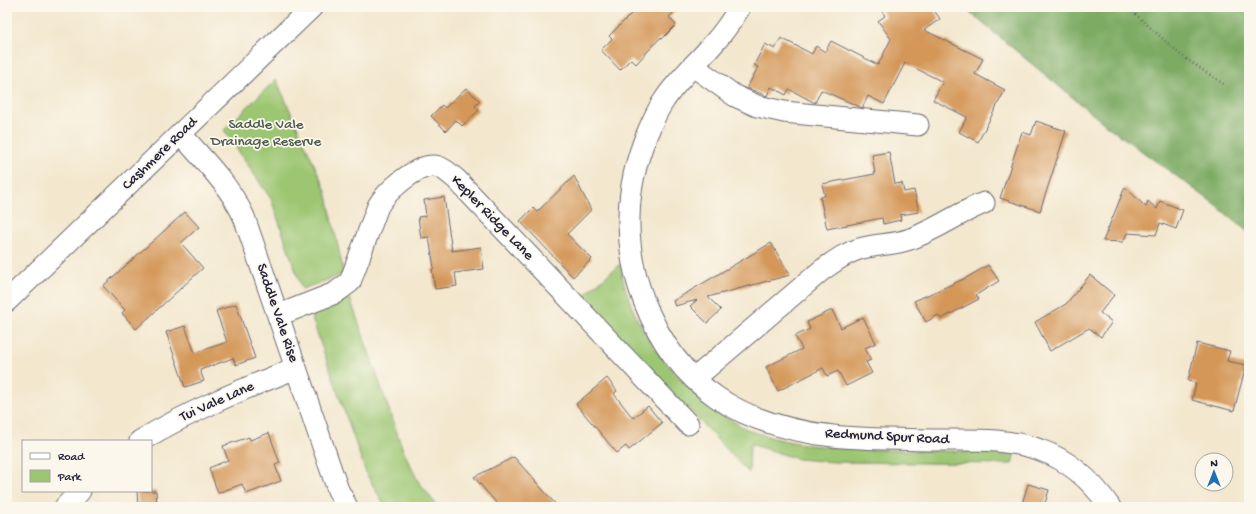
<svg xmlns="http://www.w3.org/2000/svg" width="1256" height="514" font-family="'Gochi Hand',sans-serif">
<rect width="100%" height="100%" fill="#fbf7ec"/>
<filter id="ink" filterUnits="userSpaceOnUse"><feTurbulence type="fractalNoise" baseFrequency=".025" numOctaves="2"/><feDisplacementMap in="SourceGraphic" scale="8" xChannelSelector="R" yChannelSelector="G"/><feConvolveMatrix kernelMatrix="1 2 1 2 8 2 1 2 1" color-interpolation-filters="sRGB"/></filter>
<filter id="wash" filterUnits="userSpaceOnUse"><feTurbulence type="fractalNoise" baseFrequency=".012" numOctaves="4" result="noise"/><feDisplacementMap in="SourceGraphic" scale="16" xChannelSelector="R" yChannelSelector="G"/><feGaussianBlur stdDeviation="0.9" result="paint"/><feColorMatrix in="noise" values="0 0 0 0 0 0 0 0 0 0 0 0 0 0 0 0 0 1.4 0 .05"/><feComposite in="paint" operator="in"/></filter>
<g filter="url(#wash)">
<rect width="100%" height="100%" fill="#f3e7ce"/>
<path fill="#9cc672" stroke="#5f7456" d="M276,79L326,191L344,274L302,289L271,199L224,130Z
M620,264C622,274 624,286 628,296C643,341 675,378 713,407C725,416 740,427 754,432C800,448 848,449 897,450C936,451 975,452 1015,452L1012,464L834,462L798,459L750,444L749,473L582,297Z
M350,298L403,450L418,481L438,507H385L366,473L310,313Z"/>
<path fill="#7dab64" stroke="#506650" d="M963,7H1249V233L1212,202L1107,126Z"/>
<g id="blocks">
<path fill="#d49758" d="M638,7H679L669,17L676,25L662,39L661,37L636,64L631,59L620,70L601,50L612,39L609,36Z
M879,7H932L940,19L924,30L983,59L975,74L1005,90L978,142L959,132L967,117L933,100L943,82L905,63L884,104L868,96L862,108L860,107L821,90L815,103L789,89L786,95L771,87L767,96L747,88L758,67L754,65L765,44L775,49L781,38L812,54L816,46L825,52L831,41L878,65L891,39L878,21L885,16Z
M466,88L480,101L475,106L479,110L462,126L456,120L446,131L431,116L442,105L445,108Z
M1036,121L1066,131L1040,211L1000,198L1022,132L1031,135Z
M889,152L895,184L902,183L904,192L914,190L919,212L900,215L901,220L883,224L882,218L827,229L820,197L825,196L822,184L875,174L872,155Z
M574,176L591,210L567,234L592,259L573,277L520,221L533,208L537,212Z
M1125,187L1146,207L1148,201L1157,209L1160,201L1183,210L1176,229L1160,223L1156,235L1127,233L1123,242L1103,241Z
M444,197L452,251L481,247L484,269L455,273L457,286L435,289L432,269L434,268L429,237L421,238L418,217L426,216L424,200Z
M185,212L199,227L181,243L203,268L136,329L122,313L125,310L103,286Z
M771,243L790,275L708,297L721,310L707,323L690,306L697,300L675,306L673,301Z
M988,265L999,281L976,295L979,299L941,319L938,315L926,322L914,301L966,278Z
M1090,275L1114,295L1100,313L1112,322L1101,337L1089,328L1050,351L1035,322L1066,304Z
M236,304L255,358L236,365L233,358L200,370L204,381L185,387L166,332L185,326L195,353L227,342L216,311Z
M832,310L841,328L863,317L876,343L865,348L871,360L866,362L872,373L846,386L838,371L827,376L823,368L778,391L766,367L802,349L795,336L810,329L807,322Z
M1197,343L1230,351L1227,361L1246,365L1234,411L1192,400L1196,383L1188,381Z
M607,378L617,391L614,394L633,418L648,406L662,423L629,450L626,446L617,453L576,404Z
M269,433L280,463L275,465L281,481L246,494L242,484L218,493L209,468L228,460L223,446L249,437L250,440Z
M514,457L558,507H500L474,477Z
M1028,484L1049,490L1044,507H1021Z
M137,491H156L157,507H138Z"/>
</g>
</g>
<g filter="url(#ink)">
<use href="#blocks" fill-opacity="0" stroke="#6b676e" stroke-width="1"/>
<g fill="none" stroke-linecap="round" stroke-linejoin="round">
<defs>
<path id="minor" d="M740,7C732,20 724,32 714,43C698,62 679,78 665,99C657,110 652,122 647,134C624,189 623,247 644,301C678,389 743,426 833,436C868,440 904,439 939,440C972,440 1008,438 1040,450C1069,460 1092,481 1110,507
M693,66L735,96L757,106L784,112L918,125
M181,134C205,162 228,183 244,217L338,490L347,507
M7,301L312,7
M279,315L335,293L350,282L378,206C387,191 415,166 433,166C442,166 450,174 457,180L688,424
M694,379L822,270C834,262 845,253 859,249C876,244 894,245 910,239C936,230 958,213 984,203
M140,441C190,411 243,389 296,368
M65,507L80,491"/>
</defs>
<use href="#minor" stroke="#6b676e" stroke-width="23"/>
<path stroke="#6b676e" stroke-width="2.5" stroke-dasharray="1 3" stroke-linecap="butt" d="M1121,7L1133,12L1182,56L1225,85"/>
<use href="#minor" stroke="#fff" stroke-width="21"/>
</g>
</g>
<g text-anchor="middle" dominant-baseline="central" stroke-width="3.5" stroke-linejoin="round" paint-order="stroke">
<g font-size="15" fill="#4d5b4e" stroke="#fbf7ec">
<text x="266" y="125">Saddle Vale<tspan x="266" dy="17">Drainage Reserve</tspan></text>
</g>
<g font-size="15" fill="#22223b" stroke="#fbf7ec">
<text transform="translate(160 154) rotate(-44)">Cashmere Road</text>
<text transform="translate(492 218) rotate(46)">Kepler Ridge Lane</text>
<text transform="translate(277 313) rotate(71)">Saddle Vale Rise</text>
<text transform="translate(217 402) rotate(-24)">Tui Vale Lane</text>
<text transform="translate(887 437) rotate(3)">Redmund Spur Road</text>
</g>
</g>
<rect width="1256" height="514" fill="none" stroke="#fbf7ec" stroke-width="24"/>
<rect x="22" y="440" width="130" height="52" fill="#fbf7ec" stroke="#a4a2a5"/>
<rect x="30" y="453" width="20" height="6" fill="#ffffff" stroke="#a4a2a5"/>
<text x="58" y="460" font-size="12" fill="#22223b">Road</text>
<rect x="30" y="470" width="20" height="12" fill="#9cc672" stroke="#a4a2a5"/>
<text x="58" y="480" font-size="12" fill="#22223b">Park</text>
<g transform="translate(1214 472)"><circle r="19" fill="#fbf7ec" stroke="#a4a2a5"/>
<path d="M0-3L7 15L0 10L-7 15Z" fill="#1f6fb2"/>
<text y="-6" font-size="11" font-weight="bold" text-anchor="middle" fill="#22223b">N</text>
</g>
</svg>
